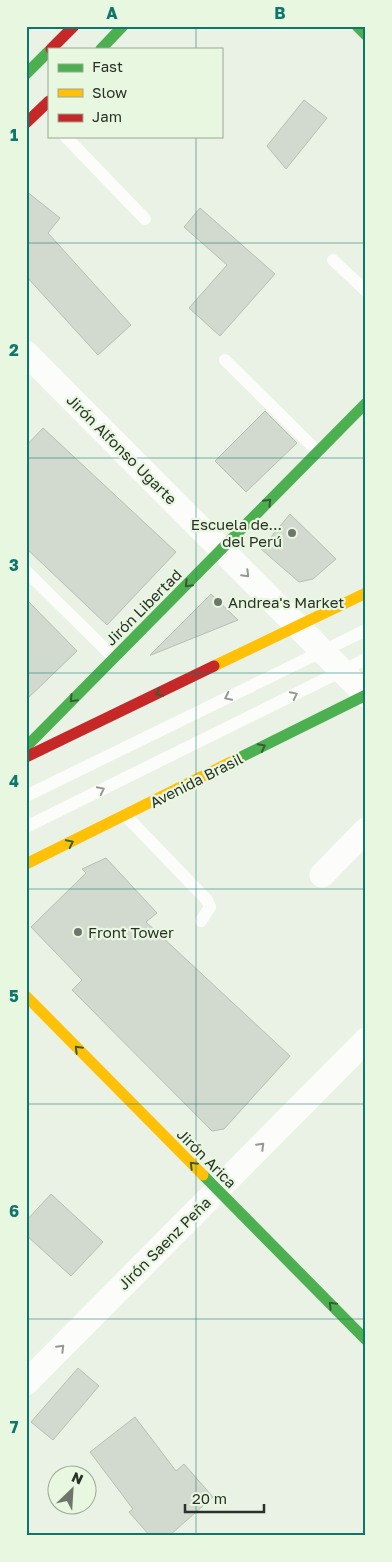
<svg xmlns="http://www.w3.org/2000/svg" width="392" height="1562" font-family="'Golos Text',sans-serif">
<rect width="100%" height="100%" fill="#e9f2e5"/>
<path fill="#d2d9cf" stroke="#b8beb4" d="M304,100L327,118L286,169L267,146Z
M26,191L60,218L48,233L131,325L98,355L26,276Z
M200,208L275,274L220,336L189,308L227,265L184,227Z
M265,411L297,443L246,492L215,461Z
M43,428L176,552L107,625L26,548V446Z
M290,514L336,559L313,579L299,582L261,549Z
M211,594L238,620L151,655H150Z
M26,599L77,651L26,700Z
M106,858L157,913L146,922L290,1056L224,1129L212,1131L72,990L82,980L31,927L86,873L82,869Z
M51,1194L103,1242L71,1276L26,1235V1221Z
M78,1368L99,1386L53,1440L31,1422Z
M135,1417L176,1471L184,1464L213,1497L169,1536H150L129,1512L133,1509L90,1452Z"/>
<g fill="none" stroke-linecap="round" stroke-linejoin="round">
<path stroke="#fcfdfb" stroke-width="12" d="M65,136L145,219
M333,260L366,291
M225,360L318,452
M26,571L114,658
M26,796L366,630
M126,816L207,900L210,907L201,921
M26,827L366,659"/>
<path stroke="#fcfdfb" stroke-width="25" d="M26,353L366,695
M322,875L366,830
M26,1383L366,1040"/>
<path stroke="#4caf50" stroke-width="11" d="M357,26L366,35
M101,49L123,26
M26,74L49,51
M26,747L366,403
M237,759L366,695
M203,1175L366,1340"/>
<path stroke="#ffc107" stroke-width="11" d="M214,666L366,593
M26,864L237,759
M26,996L203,1175"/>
<path stroke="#c62828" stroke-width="11" d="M51,49L74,26
M26,123L49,101
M26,757L214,666"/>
</g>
<defs><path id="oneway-chevron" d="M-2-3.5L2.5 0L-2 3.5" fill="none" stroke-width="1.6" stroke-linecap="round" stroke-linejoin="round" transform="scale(1.25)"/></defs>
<g stroke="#375d36">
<use href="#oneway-chevron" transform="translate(268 502) rotate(-46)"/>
<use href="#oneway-chevron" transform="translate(188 584) rotate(135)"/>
<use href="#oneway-chevron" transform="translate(159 693) rotate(154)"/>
<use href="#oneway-chevron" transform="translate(73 699) rotate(134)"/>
<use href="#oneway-chevron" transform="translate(262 747) rotate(-27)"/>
<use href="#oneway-chevron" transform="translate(70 843) rotate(-26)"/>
<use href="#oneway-chevron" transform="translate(78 1049) rotate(-135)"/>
<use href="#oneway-chevron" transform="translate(193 1165) rotate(-135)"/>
<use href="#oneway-chevron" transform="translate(332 1305) rotate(-135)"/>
</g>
<g stroke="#949792">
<use href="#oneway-chevron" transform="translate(246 574) rotate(45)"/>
<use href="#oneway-chevron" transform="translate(294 695) rotate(-26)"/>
<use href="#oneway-chevron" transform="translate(228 697) rotate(154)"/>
<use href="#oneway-chevron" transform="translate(101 790) rotate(-26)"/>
<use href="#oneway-chevron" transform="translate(261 1146) rotate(-45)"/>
<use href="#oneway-chevron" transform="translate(61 1348) rotate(-45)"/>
</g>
<path fill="none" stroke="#0f766e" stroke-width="1" stroke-opacity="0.55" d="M196,26V49M196,136V1536M26,243H366M26,458H366M26,673H366M26,889H366M26,1104H366M26,1319H366"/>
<g fill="#6e756a" stroke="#e8f7e0" stroke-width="2">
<circle cx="292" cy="533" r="5"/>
<circle cx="218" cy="602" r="5"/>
<circle cx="78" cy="932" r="5"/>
</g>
<g text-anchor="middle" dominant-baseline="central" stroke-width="4.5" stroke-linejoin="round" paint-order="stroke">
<g font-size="15" fill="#2b3128" stroke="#e8f7e0">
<text transform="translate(122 449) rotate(45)">Jirón Alfonso Ugarte</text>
<text transform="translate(143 607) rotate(-45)">Jirón Libertad</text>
<text transform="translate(196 780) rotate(-27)">Avenida Brasil</text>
<text transform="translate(207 1158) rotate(45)">Jirón Arica</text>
<text transform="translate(164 1243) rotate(-45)">Jirón Saenz Peña</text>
</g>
<g font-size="15" fill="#2b3128" stroke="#e8f7e0" text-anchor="start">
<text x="282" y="524" text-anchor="end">Escuela de...<tspan x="282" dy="17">del Perú</tspan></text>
<text x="228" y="602">Andrea's Market</text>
<text x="88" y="932">Front Tower</text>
</g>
</g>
<rect width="392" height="1562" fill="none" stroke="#e8f7e0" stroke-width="55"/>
<rect x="48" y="48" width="175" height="90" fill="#e8f7e0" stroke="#9ca896"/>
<rect x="58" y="64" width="25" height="8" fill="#4caf50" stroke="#9ca896"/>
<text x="92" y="72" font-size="15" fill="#2b3128">Fast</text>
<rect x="58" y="89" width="25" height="8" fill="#ffc107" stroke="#9ca896"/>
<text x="92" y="98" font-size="15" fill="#2b3128">Slow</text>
<rect x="58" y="114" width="25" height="8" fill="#c62828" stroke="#9ca896"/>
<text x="92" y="122" font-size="15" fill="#2b3128">Jam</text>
<g transform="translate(72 1490) rotate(25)"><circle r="24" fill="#e8f7e0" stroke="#9ca896"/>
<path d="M0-4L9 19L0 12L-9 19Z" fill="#6e756a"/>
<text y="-8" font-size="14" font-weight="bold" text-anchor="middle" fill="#2b3128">N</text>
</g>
<path d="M185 1504v8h79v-8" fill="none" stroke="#2b3128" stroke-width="2.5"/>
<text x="192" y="1504" font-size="15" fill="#2b3128" stroke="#e8f7e0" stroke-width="4" paint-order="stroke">20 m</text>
<rect x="28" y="28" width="336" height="1506" fill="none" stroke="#0f766e" stroke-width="2"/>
<g font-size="16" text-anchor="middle" font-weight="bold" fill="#0f766e">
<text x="112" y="19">A</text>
<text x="280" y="19">B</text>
<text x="14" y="141">1</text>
<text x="14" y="356">2</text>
<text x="14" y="571">3</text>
<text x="14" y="787">4</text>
<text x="14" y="1002">5</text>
<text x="14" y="1217">6</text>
<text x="14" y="1433">7</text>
</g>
</svg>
